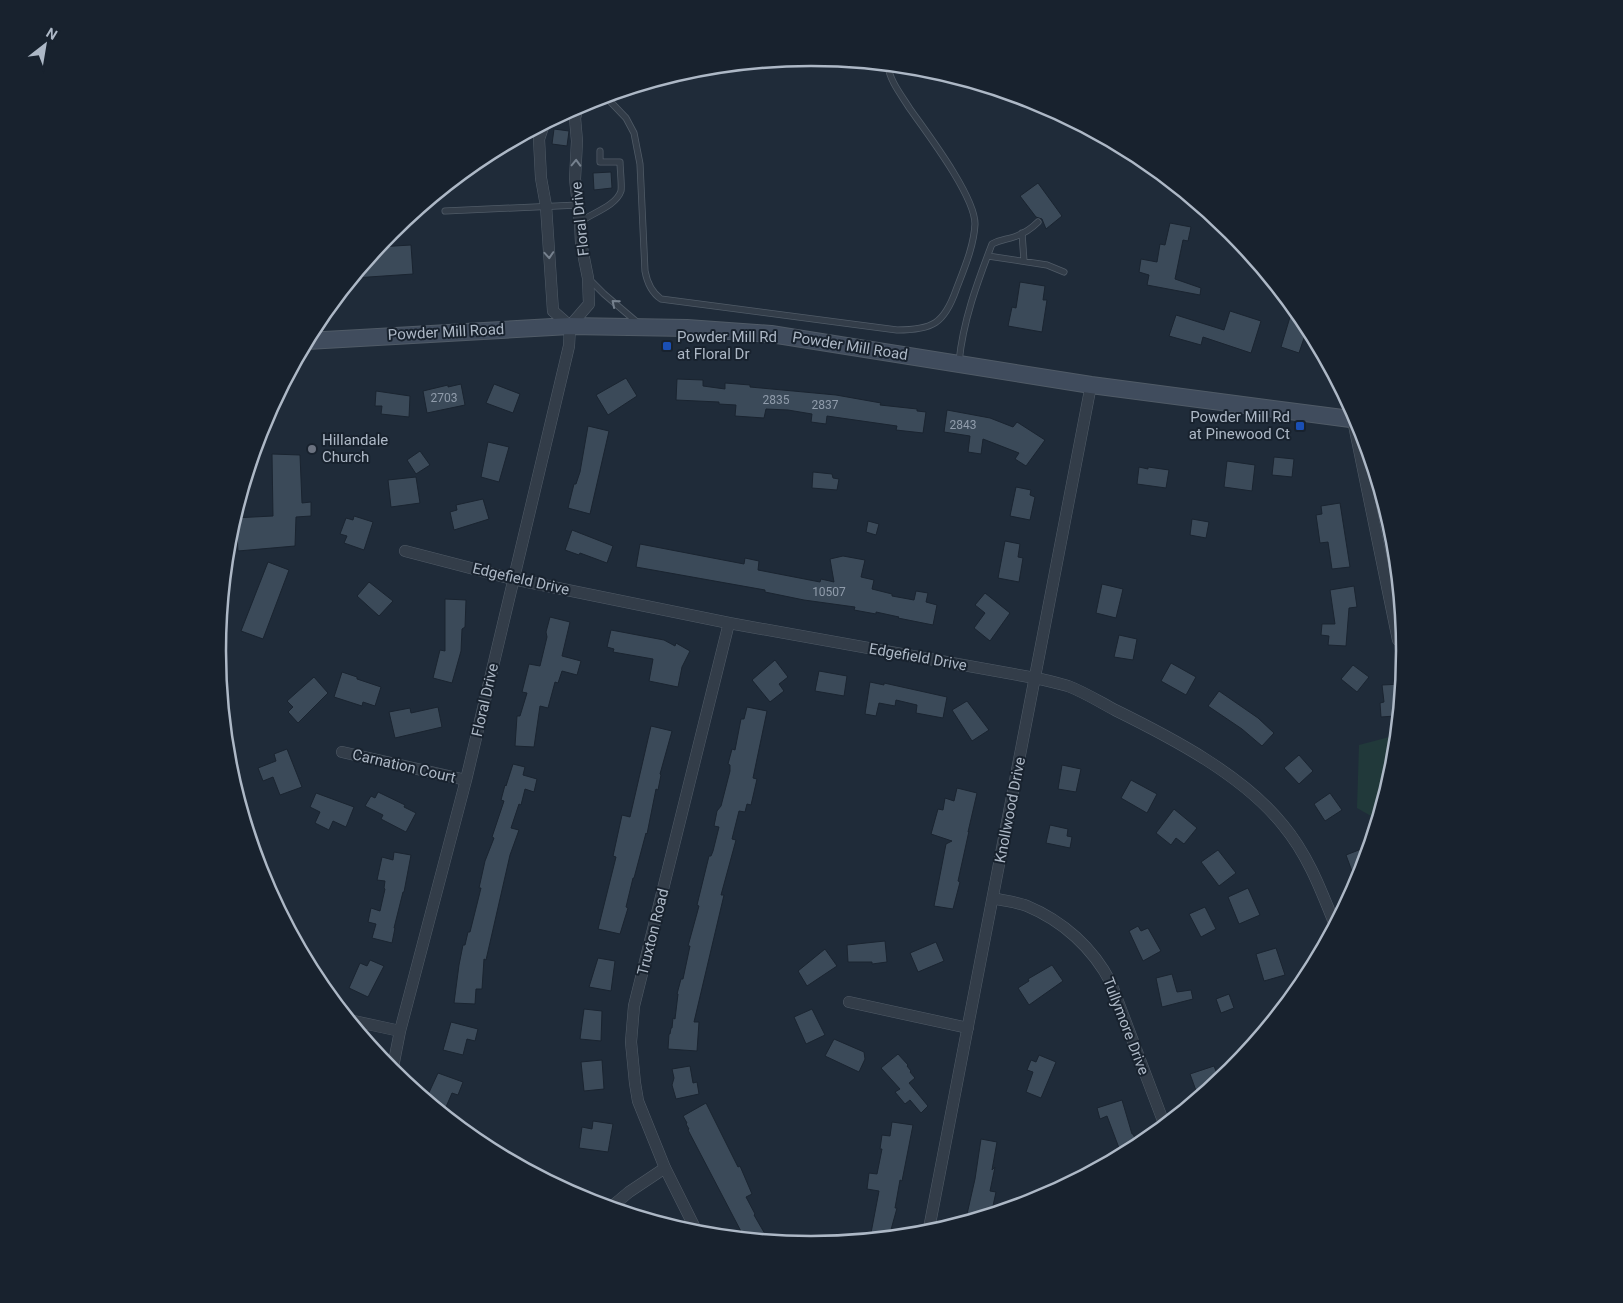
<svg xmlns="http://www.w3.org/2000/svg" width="1623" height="1303" font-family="Roboto,sans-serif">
<rect width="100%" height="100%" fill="#1f2b39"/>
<path fill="#21393a" d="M1397,735L1394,768L1378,820L1357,808L1359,745Z"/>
<path fill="#3b4a59" stroke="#1a2430" d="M554,129L569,131L567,146L552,144Z
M611,172L612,188L594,190L593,173Z
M1038,183L1062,216L1046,229L1042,219L1036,217L1020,196Z
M1170,223L1191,227L1188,241L1183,240L1175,279L1201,288L1200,295L1147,285L1149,275L1139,272L1141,259L1157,262L1160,244L1165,245Z
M411,245L413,274L354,278L378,247Z
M1020,282L1045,286L1043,300H1047L1042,332L1008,326L1012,307L1016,308Z
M1293,307L1308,326L1299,353L1281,347Z
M1230,311L1261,321L1251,353L1203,337L1201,345L1169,336L1176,315L1224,330Z
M626,378L637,396L608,415L596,395Z
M677,379L703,380V386L725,389V383L750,385V387L836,395L881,403L880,405L917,409V411L926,412L923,433L896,430L897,426L827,416L826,424L811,422L812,414L788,410L766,409L764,418L735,416L736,405L719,404V402L676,400Z
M461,384L465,405L427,413L423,391L448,385V387Z
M494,384L520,394L513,413L486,403Z
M376,391L410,396L409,417L381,414L382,406H375Z
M947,410L990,418L1013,427L1017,422L1045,440L1026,466L1015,459L1019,453L983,439L981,454L968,452L970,436L944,432Z
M588,426L609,431L590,514L568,508L574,484H576L580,472Z
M488,442L509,447L499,482L481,477Z
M420,451L430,465L416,474L407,460Z
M272,454L300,455L302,503L311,502V516L296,517L295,546L238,551L237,535H231L234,518L273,516Z
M1274,457L1294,459L1292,477L1272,475Z
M1227,461L1255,465L1252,491L1224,487Z
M1139,467L1148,469V467L1169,470L1166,488L1137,484Z
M813,472L832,474L833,478L839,479L837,490L812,488Z
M416,477L420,503L391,507L388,480Z
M1016,487L1031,490L1030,495L1035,497L1030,520L1010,516Z
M483,499L489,519L454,530L450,512L457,510L456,505Z
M1340,503L1350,567L1332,569L1328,542L1320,543L1316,515L1322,514L1321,506Z
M354,516L373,522L364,550L344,543L347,536L340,534L346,518L353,520Z
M1192,519L1209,522L1206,538L1190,535Z
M868,521L879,524L876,535L866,532Z
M572,530L613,546L607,563L580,553L579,555L565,550Z
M1005,541L1020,544L1018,557L1023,558L1019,582L998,578Z
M640,544L744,564L745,558L759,561L758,570L820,582L821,579L834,582L830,559L843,556L865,560L861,577L874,580L872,589L892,594V596L914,600L916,591L928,593L926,602L937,605L933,625L898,618L899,617L876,612V614L854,610L855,607L804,600L765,592V590L636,567Z
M268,562L289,570L263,639L241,631Z
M369,582L393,601L379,616L357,596Z
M1102,584L1123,589L1116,618L1096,613Z
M1354,586L1357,607L1349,608L1346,646L1328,645L1329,636L1321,635L1322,624H1335L1330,590Z
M985,593L1010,613L990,641L974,628L985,613L975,605Z
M445,599L466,600L465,627L462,629L461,651L452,683L433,678L440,650L445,651Z
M550,617L570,622L562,656L581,661L577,675L562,671L558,683L555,682L548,708L540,706L534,747L515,746L517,716H520L527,693L522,692L529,664L540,666L547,637L546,632Z
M611,630L664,640L675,646L676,643L690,651L682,667L678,687L649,681L653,659L613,652L614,649L607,647Z
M1119,635L1137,639L1133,660L1114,657Z
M775,660L788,677L779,684L784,691L770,702L752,680Z
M1171,663L1196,677L1186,695L1161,681Z
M1353,665L1369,677L1357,692L1341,679Z
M819,671L847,676L844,696L815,691Z
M342,672L357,677V679L381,687L375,706L363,702L362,706L334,697Z
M314,677L328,693L298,723L288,712L293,707L287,701Z
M870,682L884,685V683L947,697L943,718L916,713L917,705L896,700L895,706L879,703L876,716L865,714Z
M1402,684L1400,704L1394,705L1395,716L1381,717L1380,703L1384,702L1382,685Z
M1219,691L1258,718L1274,733L1262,746L1242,729L1208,706Z
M967,701L989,730L972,741L952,710Z
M438,707L442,727L395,738L389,712L410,708L411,713Z
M747,707L767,711L753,778L757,779L751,805L747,804L745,812L739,811L732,839L736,840L721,895H724L694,1022H699L697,1051L668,1049L669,1034H670L671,1028H672L673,1018L675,1019L678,994H677L681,979H683L690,946H688L699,906L697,905L709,856H711L713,851L719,827L714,826L717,811L721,806L730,771V765L728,764L732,749L735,750L741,719H744Z
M651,726L672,731L660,774L661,775L658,790L656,789L647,834L646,833L634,878H633L626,907L628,908L620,934L598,929L616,857L613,856L622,815L630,817Z
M287,749L302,787L280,795L273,777L263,781L258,768L276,761L274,754Z
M1299,755L1313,771L1299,784L1284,768Z
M513,764L525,767L523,775L537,779L534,792L525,789L521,805L519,804L511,828L519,830L510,855L486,960L484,959L482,989H476L475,1004L454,1003L459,965L463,945H465L468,932H470L481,888H479L485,861L494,838L492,837L504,801L501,800L505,785L506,786Z
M1062,765L1081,769L1076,792L1058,789Z
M1131,780L1157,794L1147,813L1121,798Z
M957,788L977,793L968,832L969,831L958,881L960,882L953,909L934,906L946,844L952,841L931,834L938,809L943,810L945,798L954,801Z
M378,792L405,805L404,807L416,813L406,832L381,819L383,815L365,806L371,796L375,798Z
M316,793L354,807L346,827L333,821L329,830L315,823L320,812L310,807Z
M1330,793L1342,810L1325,821L1314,804Z
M1174,809L1197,828L1184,844L1176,838L1171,845L1156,833Z
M1050,825L1068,829L1067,836L1072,837L1070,848L1046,843Z
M1364,848L1367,856L1363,871L1353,874L1346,855Z
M1218,850L1236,873L1219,886L1201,862Z
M394,852L411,855L404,892H403L394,928H395L392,943L372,938L376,924L368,922L371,908L380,911L385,889L384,888L385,881L377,880L382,857L393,860Z
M1248,888L1260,915L1239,924L1228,897Z
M1205,907L1216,929L1201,937L1189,914Z
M1138,926L1141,931L1148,928L1161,951L1143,961L1129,931Z
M885,941L887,962L872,964V962H848L847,945Z
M936,942L944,961L918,972L910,953Z
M1276,948L1285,975L1264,981L1256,954Z
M825,949L837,966L807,986L798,971Z
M598,958L615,961L611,991L589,987Z
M370,960L384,966L368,997L349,988L360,963L367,966Z
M1052,965L1063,981L1029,1005L1018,988L1029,981L1028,979Z
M1172,974L1177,992L1191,990L1193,999L1162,1007L1156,978Z
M1229,994L1234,1008L1221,1013L1216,999Z
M584,1009L602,1011L601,1041L580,1039Z
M812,1009L825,1035L806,1044L794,1017Z
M451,1022L478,1029L475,1041L467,1039L463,1055L443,1050Z
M834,1039L864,1052L865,1059L859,1072L825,1056Z
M898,1054L908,1065L907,1066L911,1071L910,1072L915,1078L909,1083L928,1106L921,1113L910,1100L905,1104L895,1092L900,1089L881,1068Z
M1039,1055L1056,1062L1041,1098L1026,1092L1033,1072L1027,1070L1031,1060L1036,1062Z
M602,1060L604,1089L584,1091L581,1062Z
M690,1066L693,1083L697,1082L699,1094L676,1099L672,1085L674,1078L672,1069Z
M1214,1066L1220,1081L1199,1099L1190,1074Z
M438,1073L463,1082L458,1095L452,1093L446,1107L426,1099Z
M1122,1100L1132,1134H1133L1139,1147L1122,1156L1107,1116L1100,1119L1097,1108Z
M706,1103L738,1167L740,1166L752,1194L746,1197L755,1214L754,1215L769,1241L745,1239L688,1130L689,1129L686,1124L687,1123L683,1116Z
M593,1121L613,1124L608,1152L579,1148L582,1127L592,1129Z
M892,1122L913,1125L902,1181L900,1180L895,1208H897L889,1237L871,1233L879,1191L867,1189L869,1173L877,1174L882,1149H880L882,1135L890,1136Z
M981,1139L997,1142L992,1170L995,1167L990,1191L996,1192L991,1215L965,1223L975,1179Z"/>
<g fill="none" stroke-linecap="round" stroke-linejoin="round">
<defs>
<path id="service" d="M605,96L626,118L634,133L640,164L645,271C647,282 651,292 661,299L897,330C932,330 944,324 956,290C964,269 974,246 975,224C975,196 927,133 910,109C902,96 889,80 888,65
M445,211L578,205
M580,222C592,213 616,206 621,191C622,185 620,169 620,162H600V151
M1022,233L1024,261
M988,256L1047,265L1064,272
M589,279L604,294L638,323
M959,362C963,321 977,283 992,244C1001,239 1005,240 1014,237C1023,234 1031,229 1038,222"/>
<path id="minor" d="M544,124L539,139L541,178L546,206L553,311L570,326
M1353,420L1398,640
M405,551L513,579L729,623L1035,678C1046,680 1057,683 1068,686C1084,692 1100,702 1115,710C1172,738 1243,775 1283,825C1308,855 1321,890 1335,925
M342,752L466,780
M993,898C1004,901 1017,902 1027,906C1063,921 1093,948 1111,983L1165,1126
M849,1002L968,1028
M349,1020L400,1031
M392,1072L400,1031L466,780L569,346L570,326L589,304L588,278L581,243L580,222L575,179L577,141L575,118L578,106
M610,1208L629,1192L665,1168
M698,1234L665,1168L638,1101L635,1083L631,1042L634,1006L729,623
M928,1234L1091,385"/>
<path id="secondary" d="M307,341L570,326L687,328L771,334L1091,385L1358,420"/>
</defs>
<use href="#service" stroke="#505b67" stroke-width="7"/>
<use href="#minor" stroke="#505b67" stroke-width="12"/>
<use href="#secondary" stroke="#505b67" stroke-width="18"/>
<use href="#service" stroke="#333d49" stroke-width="5.5"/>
<use href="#minor" stroke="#333d49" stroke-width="11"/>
<use href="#secondary" stroke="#404c5d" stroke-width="16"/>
</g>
<defs><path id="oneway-chevron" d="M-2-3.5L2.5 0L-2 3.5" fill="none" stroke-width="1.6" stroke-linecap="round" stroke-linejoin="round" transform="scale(1.25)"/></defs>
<g stroke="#76818e">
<use href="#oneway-chevron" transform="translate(576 163) rotate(-88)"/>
<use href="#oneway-chevron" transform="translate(549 255) rotate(86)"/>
<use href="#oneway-chevron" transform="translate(615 303) rotate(-140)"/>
</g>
<g fill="#1a4fb4" stroke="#18222e" stroke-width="2">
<rect x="662" y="341" width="10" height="10" rx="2.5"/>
<rect x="1295" y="421" width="10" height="10" rx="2.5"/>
</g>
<circle fill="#6b7280" stroke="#18222e" stroke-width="2" cx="312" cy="449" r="5"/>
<g text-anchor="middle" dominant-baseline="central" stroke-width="4" stroke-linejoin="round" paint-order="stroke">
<g font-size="12" fill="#909cab">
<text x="444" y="398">2703</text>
<text x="776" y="400">2835</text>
<text x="825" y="405">2837</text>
<text x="963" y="425">2843</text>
<text x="829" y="592">10507</text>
</g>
<g font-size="15" fill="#adb8c6" stroke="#18222e">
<text transform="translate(580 219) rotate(-96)">Floral Drive</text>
<text transform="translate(446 332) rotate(-3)">Powder Mill Road</text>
<text transform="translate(850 346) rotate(9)">Powder Mill Road</text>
<text transform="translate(521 579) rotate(13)">Edgefield Drive</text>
<text transform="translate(918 657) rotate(10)">Edgefield Drive</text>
<text transform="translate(485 700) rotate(-77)">Floral Drive</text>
<text transform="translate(404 766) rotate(13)">Carnation Court</text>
<text transform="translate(1010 810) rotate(-79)">Knollwood Drive</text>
<text transform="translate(653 932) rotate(-76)">Truxton Road</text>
<text transform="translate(1126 1026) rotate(69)">Tullymore Drive</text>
</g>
<g font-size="15" fill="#adb8c6" stroke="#18222e" text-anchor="start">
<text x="677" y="337">Powder Mill Rd<tspan x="677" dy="17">at Floral Dr</tspan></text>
<text x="1290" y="417" text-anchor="end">Powder Mill Rd<tspan x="1290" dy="17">at Pinewood Ct</tspan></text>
<text x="322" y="440">Hillandale<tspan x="322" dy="17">Church</tspan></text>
</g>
</g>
<path d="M0 0H1623V1303H0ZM226 651a585 585 0 1 1 1170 0a585 585 0 1 1-1170 0Z" fill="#18222e" fill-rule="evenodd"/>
<path fill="none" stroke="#adb8c6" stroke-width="2.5" d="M226 651a585 585 0 1 1 1170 0a585 585 0 1 1-1170 0Z"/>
<g transform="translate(45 45) rotate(31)" stroke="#18222e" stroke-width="4" paint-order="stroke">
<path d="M0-4L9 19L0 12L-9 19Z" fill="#adb8c6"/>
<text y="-8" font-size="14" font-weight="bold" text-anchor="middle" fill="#adb8c6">N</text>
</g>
</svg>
